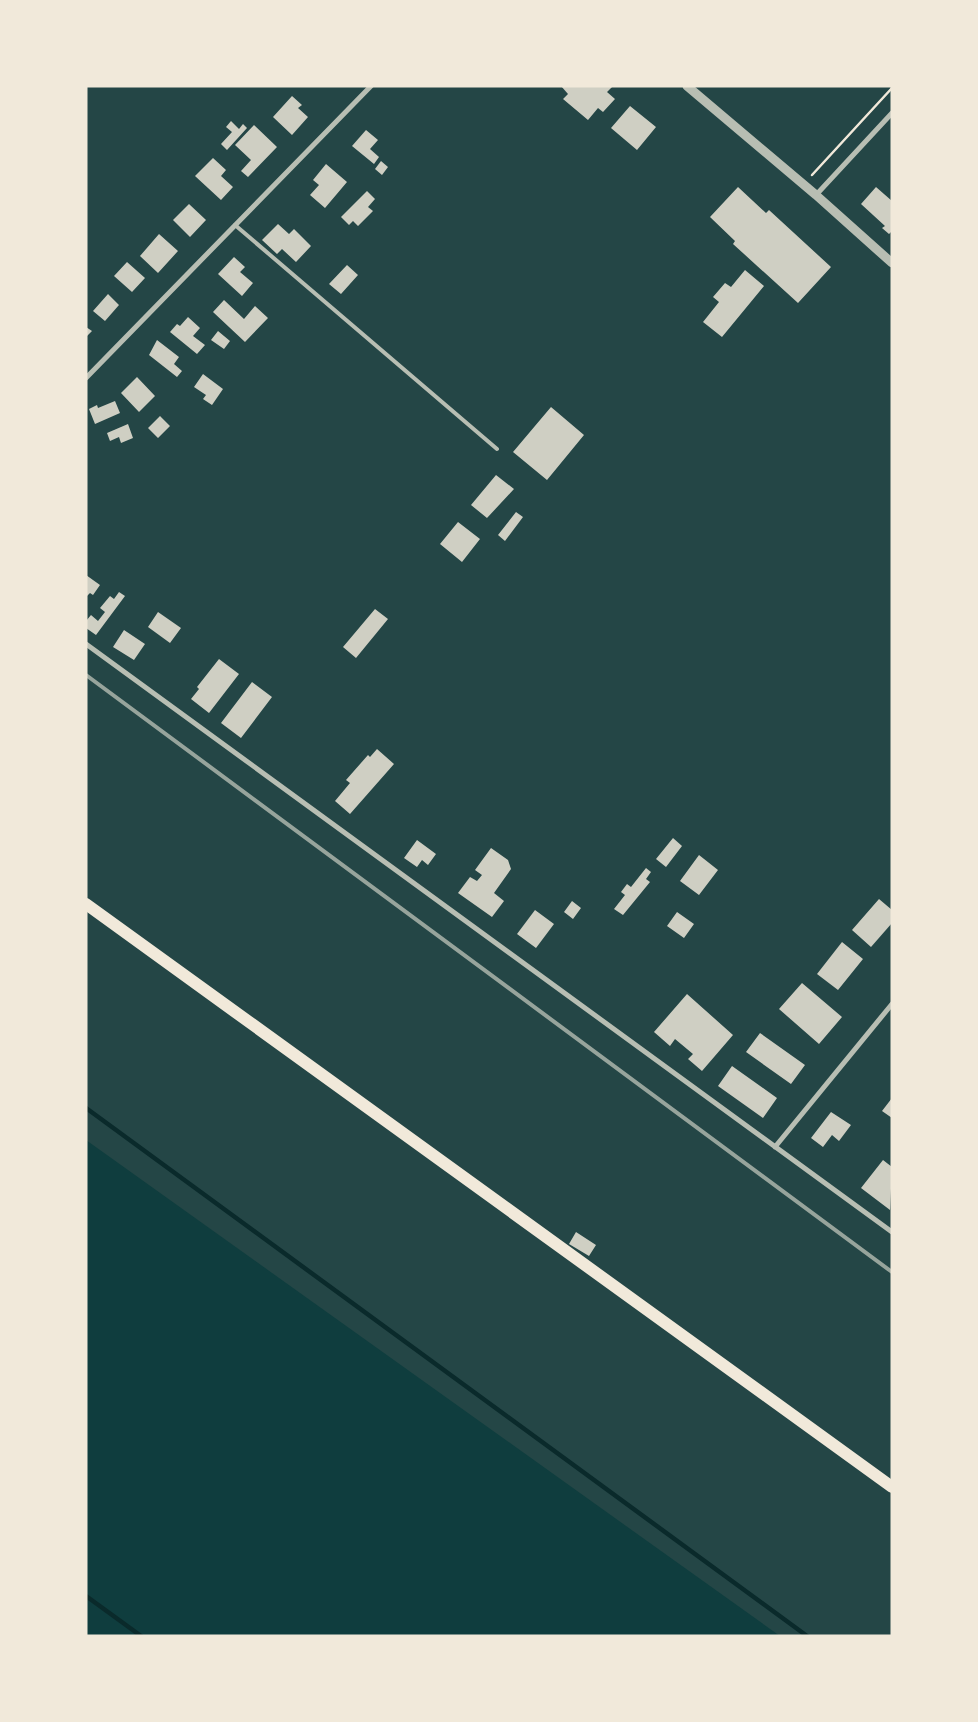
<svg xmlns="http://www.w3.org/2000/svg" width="978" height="1722" font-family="Inter,sans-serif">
<rect width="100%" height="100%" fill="#0f3d3e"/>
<path fill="#244646" d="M86,86H892V1636H780L86,1140Z"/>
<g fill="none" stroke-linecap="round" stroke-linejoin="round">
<path stroke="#0a2a2b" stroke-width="4.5" d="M86,1108L807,1636
M86,1596L141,1636"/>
</g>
<path fill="#cfcfc3" d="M561,86H613L607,92L615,99L603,112L598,108L588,120L563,99L568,94Z
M292,96L302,105L298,108L308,117L292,135L273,117Z
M630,106L656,127L637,150L611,128Z
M231,121L239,129L243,124L247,128L227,150L221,144L232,132L226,127Z
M254,125L277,147L248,177L241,171L251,160L235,145Z
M366,130L378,140L370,149L379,157L374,164L352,146Z
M213,158L226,170L221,176L233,187L221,200L195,176Z
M381,161L388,167L382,175L375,169Z
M326,164L347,182L325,208L310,195L319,185L313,180Z
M738,187L766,213L769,210L831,267L798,303L733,244L735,241L710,217Z
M876,187L892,201V231L889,234L882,228L885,226L861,204Z
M367,191L375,199L368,207L373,211L358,226L353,221L349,225L341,217Z
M189,204L206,220L190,237L173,220Z
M278,224L289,234L294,229L311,246L296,262L282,249L277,254L262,240Z
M159,234L178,251L158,273L140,256Z
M234,257L245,267L240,272L253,283L242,296L218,274Z
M127,262L145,278L132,292L114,276Z
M347,265L358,275L341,294L329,284Z
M745,270L764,286L722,337L703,322L719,302L713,297L725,283L731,287Z
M108,294L119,305L105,321L93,311Z
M224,300L244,319L255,306L268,318L245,342L213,312Z
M188,317L200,328L193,336L205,345L197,354L170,332L177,324L180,326Z
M86,327L92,331L86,337Z
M218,331L230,341L224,349L211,340Z
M157,340L179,357L174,364L182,371L177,377L149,355Z
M203,374L223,389L212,405L203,399L206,395L194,387Z
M137,377L155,396L139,412L121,393Z
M115,401L120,413L95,424L89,409L97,405L98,408Z
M551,407L584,435L547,480L513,452Z
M160,416L170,426L158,438L148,428Z
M128,424L133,438L121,443L119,437L110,441L107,433Z
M496,475L514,489L487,518L471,505Z
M516,512L523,517L505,541L498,535Z
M458,522L480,539L462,562L440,544Z
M86,575L100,585L93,595L90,593L86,597Z
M119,592L125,596L96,635L86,628V621L91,615L98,621L105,612L100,608L110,596L114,599Z
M375,609L388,619L356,658L343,647Z
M158,612L181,628L170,643L148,627Z
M124,630L145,644L134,660L113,647Z
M219,659L239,674L209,713L191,699L199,689L197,687Z
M252,682L272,697L241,738L221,723Z
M377,749L394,764L350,814L335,801L350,783L346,780L368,755L370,757Z
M673,838L682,846L666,867L656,859Z
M417,840L436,854L428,865L422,860L417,867L404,858Z
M491,848L508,860L511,869L494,893L504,901L492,917L458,893L470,877L477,881L482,875L475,870Z
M699,855L718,870L699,895L680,881Z
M646,868L651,872L646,879L650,882L623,915L614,909L625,895L621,892L627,884L631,887Z
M879,899L892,910V923L871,947L852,930Z
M572,901L581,908L573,919L564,912Z
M535,910L554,924L536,948L517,934Z
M677,912L694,924L684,938L667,926Z
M842,942L863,959L838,990L817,974Z
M802,983L842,1017L819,1044L779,1009Z
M687,994L733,1035L702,1071L688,1059L693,1054L675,1039L670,1046L654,1032Z
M760,1033L805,1065L791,1084L746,1052Z
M732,1066L777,1098L763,1118L718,1086Z
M892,1098V1118L882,1111Z
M831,1112L851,1125L839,1141L832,1135L823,1147L811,1138Z
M883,1160L892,1167L890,1210L861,1188Z
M576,1232L596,1245L589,1256L569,1244Z"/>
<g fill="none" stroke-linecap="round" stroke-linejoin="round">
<path stroke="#f1e9da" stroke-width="2.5" d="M812,175L892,88"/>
<path stroke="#b8beb3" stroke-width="4" d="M235,225L497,449"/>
<path stroke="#b8beb3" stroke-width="5" d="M816,195L892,113
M86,378L371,86
M86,644L892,1232
M775,1147L892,1004"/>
<path stroke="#b8beb3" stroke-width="9" d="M687,86L816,195L892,263"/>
<path stroke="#f1e9da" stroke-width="12" d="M86,904L892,1487"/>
<path stroke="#97a49c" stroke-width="4" d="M86,675L892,1272"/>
</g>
<rect width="978" height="1722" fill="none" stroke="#f1e9da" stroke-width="175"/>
</svg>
